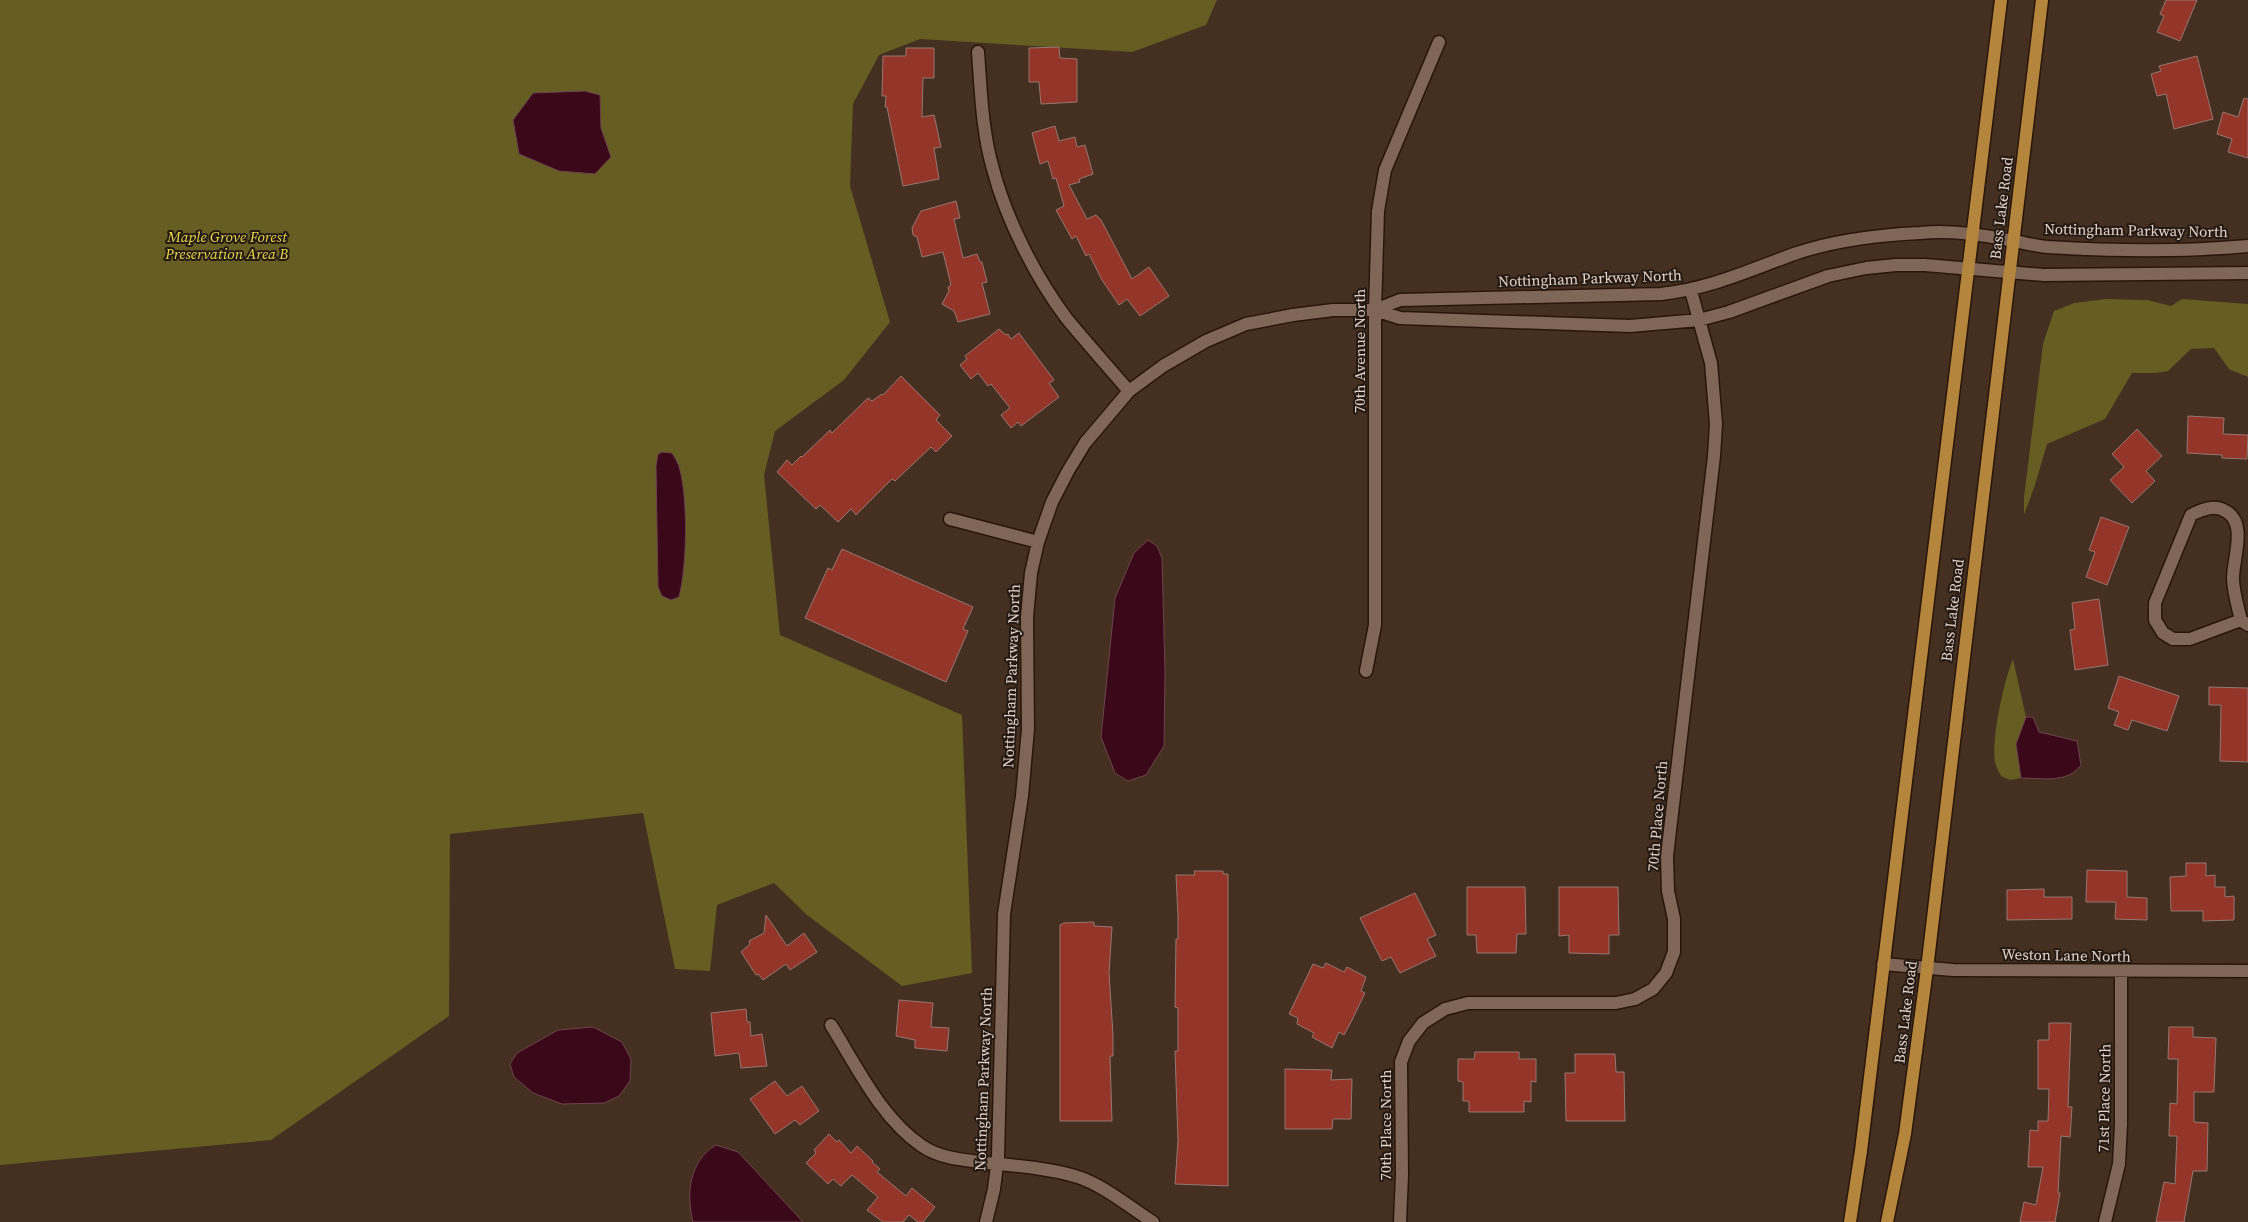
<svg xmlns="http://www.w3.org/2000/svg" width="2248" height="1222" font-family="'Source Serif 4',serif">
<rect width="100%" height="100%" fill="#452f20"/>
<path fill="#655d21" d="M0,0H1217L1206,25L1132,52L920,39L879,55L853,104L850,186L890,322L844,380L775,431L764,475L780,635L962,715L972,973L902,986L807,915L774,883L717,905L710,971L675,969L643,813L450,834L449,1016L271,1140L0,1165Z
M2106,299L2147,300L2171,306L2182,299L2248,304V377L2229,369L2214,348L2191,349L2168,371L2155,373H2132L2105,419L2047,444L2035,485L2024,515V497L2043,344L2054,311L2074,303Z
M2013,659L2026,717L2016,744L2021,778L2010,780L2001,776C1999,772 1996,767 1995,762C1991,740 2004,680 2013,659Z"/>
<path fill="#3a0818" stroke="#6c454d" d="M585,91L600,95L601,128L611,157L595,174L559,171L519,154L513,120L533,93Z
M662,452L672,453C675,458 679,464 680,470C688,501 687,567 679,597L671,600L662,596L658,587L656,466L658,454Z
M1148,540L1157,546L1162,558L1165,671L1164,746L1146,775L1128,781L1115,773L1101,737L1115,598L1134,553Z
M2026,717H2033L2039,732L2077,741L2081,765C2067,784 2042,778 2021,778L2016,744Z
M593,1027L622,1042L631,1059L630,1081L619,1096L604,1103L562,1104L533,1093L514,1077L510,1064L517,1053L558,1030Z
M716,1145L738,1152L803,1222H693C686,1194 689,1161 716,1145Z"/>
<path fill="#933528" stroke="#967771" d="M2166,0H2197L2180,41L2157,32L2164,16L2160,14Z
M1059,47L1060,58L1077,59V102L1041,104L1039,82H1029V48Z
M906,48H934V78H923L922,117L934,115L941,147L934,148L939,179L903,186L887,107H885L886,96H882L883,56H906Z
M2197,56L2213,119L2174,129L2166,94L2157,96L2151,74L2161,71L2159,66Z
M2244,98L2248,99V158L2228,152L2232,139L2217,134L2223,112L2238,117Z
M1055,126L1059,141L1075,137L1077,147L1085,145L1093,174L1079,179L1080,182L1069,185L1087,219L1096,215L1101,220L1132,279L1149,267L1169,296L1140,316L1127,299L1119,305L1102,280L1089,254L1086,256L1076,236L1072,239L1056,210L1064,206L1056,178L1053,179L1048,161L1040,164L1032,133Z
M956,201L960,218L954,219L963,258L977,254L980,262H982L987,282L982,283L990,314L958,322L954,311L942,304L949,291L948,287L951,285L943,252L922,257L917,237L913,235L912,228L921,211Z
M999,329L1006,335L1008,334L1011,339L1019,333L1054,380L1049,383L1059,397L1021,426L1018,422L1011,428L1001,415L1010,408L991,384L988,386L978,373L971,379L960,365L967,359L965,356Z
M901,376L940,415L936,420L952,436L936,452L931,447L895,481L892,479L856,515L851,509L838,522L820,505L816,509L777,472L787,460L792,465L801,456L802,457L830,430L832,433L868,398L872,401L882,394L883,395Z
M2188,416L2224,418L2223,434L2248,435L2247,459L2222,458V455L2187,453Z
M2137,429L2162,456L2146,471L2155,481L2132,503L2110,480L2124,467L2112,454Z
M2101,517L2129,527L2107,585L2086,577L2095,552L2089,550Z
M842,549L973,607L963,629L968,631L946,682L805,618L828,568L832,570Z
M2099,599L2108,665L2075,670L2070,630L2075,629L2072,603Z
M2119,676L2179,696L2167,731L2132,720L2128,730L2114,725L2119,712L2108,708Z
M2209,687L2248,688V762L2220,761L2221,705H2209Z
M2186,863H2206V876L2215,875V887H2225V897L2234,896V920L2203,921V911H2171L2170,877L2186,876Z
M2087,870L2127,871V897L2147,898V920L2115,919L2116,902H2086Z
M1194,871H1223V874H1228V1186L1175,1184L1178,1141L1175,1051H1178V1008L1175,1007L1176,939H1178V917L1176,875H1195Z
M1467,887H1525L1526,934H1517L1516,953H1477L1476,935H1467Z
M1559,887H1618L1619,935H1609V954L1569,953V935L1559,936Z
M2044,889V897H2072V919L2007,920V890Z
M1415,893L1436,935L1427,939L1436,956L1400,973L1391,957L1382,961L1360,918Z
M766,915L787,946L804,933L817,952L790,970L786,964L763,980L758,974L756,975L741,952L750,944L749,941L764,933Z
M1094,922V926L1112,927L1109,973L1113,1035V1056H1110L1112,1121H1060V925L1064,923Z
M1326,963L1344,972L1347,967L1366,977L1361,991L1365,993L1352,1020L1344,1035L1339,1032L1332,1048L1312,1037L1314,1033L1297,1024L1298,1018L1289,1014L1313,964L1323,968Z
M899,1000L933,1003L931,1027L949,1028L947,1051L915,1048V1040L896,1036Z
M746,1009L747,1022H750L751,1036L762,1034L767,1066L741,1068L739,1053L715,1056L711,1013Z
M2049,1023H2071L2068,1107H2072L2070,1137L2061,1136L2058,1193H2060L2055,1222H2020L2024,1202L2036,1205L2043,1167H2028L2030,1130L2038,1131V1121H2048L2049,1089H2038V1040H2049Z
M2169,1027H2193V1037L2216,1038L2214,1092H2194V1122L2208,1123L2207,1171H2193L2184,1222H2156L2164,1182L2175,1184L2177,1136H2169L2170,1103L2177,1104L2178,1059H2168Z
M1475,1052H1519V1059H1536V1082L1531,1081V1102L1524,1101V1112H1469V1101H1463V1082L1458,1081V1059H1474Z
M1575,1054H1615L1616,1072H1624L1625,1121H1566L1565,1073H1575Z
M1285,1069L1332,1070L1331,1080L1352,1079L1351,1119H1333L1332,1129H1285Z
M775,1081L787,1096L802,1086L819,1111L800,1125L795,1120L775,1134L750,1099Z
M829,1134L837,1142L839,1140L851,1153L857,1146L873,1161L872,1162L880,1169L877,1172L906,1196L912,1188L935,1207L923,1222H918L909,1215L903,1222H883L867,1210L878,1197L852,1175L841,1186L833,1179L828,1184L806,1163L816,1153L814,1150Z"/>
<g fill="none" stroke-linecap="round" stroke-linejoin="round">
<defs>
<path id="minor" d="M978,52C981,92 982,131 993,169C1006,219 1036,278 1067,319C1087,343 1108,367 1129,391
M1375,310L1400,300L1661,294C1712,288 1747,271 1794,254C1835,240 1877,235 1920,233C1952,230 1983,235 2014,241C2025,243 2037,246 2048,247C2113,251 2183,252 2248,246
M950,519L1038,542
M2241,620L2190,639H2173L2163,633L2155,620V603L2191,515C2203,509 2215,504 2227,512C2247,524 2233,559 2233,578C2233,592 2238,607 2241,620L2248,625
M1366,671L1375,625V310L1378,211L1385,170L1439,42
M1883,964L1953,970L2248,971
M831,1025C857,1067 881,1118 922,1146C941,1159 965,1160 988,1163C1017,1166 1049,1168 1078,1177C1105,1186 1129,1207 1153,1222
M986,1222L994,1189L998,1157L1004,914L1022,796L1028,729L1027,617L1031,573L1038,542L1052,502L1068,471L1085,443L1129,391L1163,366L1206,341L1246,324L1293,315L1333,310H1375L1400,318L1630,326L1699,320L1729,312L1828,276L1866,268L1896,265H1925L2044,275L2248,273
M1400,1222L1402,1175L1401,1062L1409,1041L1423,1023L1445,1009L1468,1003H1616L1635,999L1653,989L1666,973L1674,952V919L1668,891L1667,856L1714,456L1716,424L1711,363L1691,291
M2105,1222L2119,1164L2121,1124V972"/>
<path id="major" d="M1850,1222L1861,1151L2001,0
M1887,1222L1905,1134L1927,969L2042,0"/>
</defs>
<use href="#minor" stroke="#2a1608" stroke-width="15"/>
<use href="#major" stroke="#2a1608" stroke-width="15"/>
<use href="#minor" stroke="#7f6656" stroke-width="12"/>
<use href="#major" stroke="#b4863d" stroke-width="12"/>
</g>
<g text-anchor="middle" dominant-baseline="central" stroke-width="4" stroke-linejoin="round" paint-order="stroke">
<g font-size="15" fill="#e2d3ca" stroke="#231913">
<text transform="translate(2001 208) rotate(-83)">Bass Lake Road</text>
<text transform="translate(2136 230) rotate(1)">Nottingham Parkway North</text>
<text transform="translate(1590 278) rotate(-2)">Nottingham Parkway North</text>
<text transform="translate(1359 351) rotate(-90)">70th Avenue North</text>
<text transform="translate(1952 610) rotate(-83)">Bass Lake Road</text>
<text transform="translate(1011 676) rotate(-88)">Nottingham Parkway North</text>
<text transform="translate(1657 816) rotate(-85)">70th Place North</text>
<text transform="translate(2066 955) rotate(1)">Weston Lane North</text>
<text transform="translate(1905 1012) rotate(-83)">Bass Lake Road</text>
<text transform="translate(983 1079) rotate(-88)">Nottingham Parkway North</text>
<text transform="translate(2104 1098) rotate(-89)">71st Place North</text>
<text transform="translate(1385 1125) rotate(-90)">70th Place North</text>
</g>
<g font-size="15" font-style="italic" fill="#ecd949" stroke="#231913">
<text x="227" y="236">Maple Grove Forest<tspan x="227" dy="17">Preservation Area B</tspan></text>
</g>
</g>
</svg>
